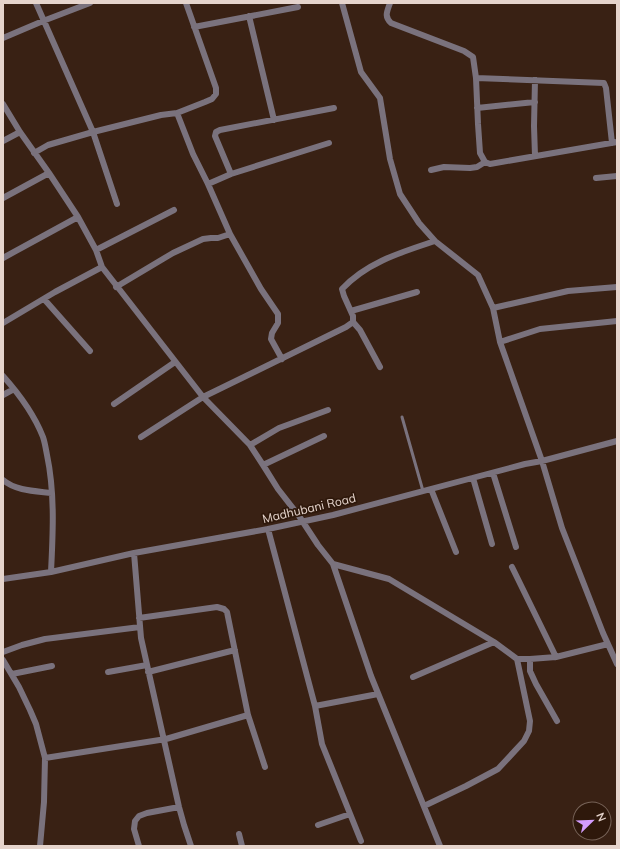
<svg xmlns="http://www.w3.org/2000/svg" width="620" height="849" font-family="Mulish,sans-serif">
<rect width="100%" height="100%" fill="#392114"/>
<g fill="none" stroke-linecap="round" stroke-linejoin="round">
<path stroke="#7a727d" stroke-width="3" d="M402,417L423,491"/>
<path stroke="#7a727d" stroke-width="6" d="M36,3L93,132L117,204
M342,3L361,72L380,98L390,159L400,194L419,223L435,241L478,275L493,308L500,342L542,461L562,528L603,633L617,664
M390,3C387,12 384,16 391,23L464,51L473,57L476,78L478,124L480,153L485,162L490,164L617,142
M249,16L274,120
M194,27L298,7
M3,38L43,21L90,3
M476,78L604,83L606,88L612,143
M3,104L20,132L49,173L78,217L96,250L102,267L203,397L250,445L263,465L278,489L299,516L318,545L333,564L371,676L440,846
M477,108L535,102
M177,113L193,154L208,184L230,234L261,289L278,314V323L272,333L271,339L282,359
M3,141L20,132
M34,153L48,145L93,132L161,115L177,113L205,102L212,99L216,94V88L186,3
M535,156L534,126L535,80
M431,170L444,167L470,168L477,167L485,162
M231,174L215,136L216,132L220,130L334,108
M596,178L617,176
M208,184L231,174L329,143
M3,198L49,173
M96,250L174,210
M3,258L78,217
M116,287L173,253L203,239L211,238H218L230,234
M44,299L90,351
M493,308L568,291L617,287
M351,311L417,292
M353,322L360,330L380,367
M3,323L55,292L102,267
M500,342L540,329L617,321
M3,376C20,395 34,414 43,437C45,443 46,450 47,455C55,493 53,533 51,572
M3,395L14,389
M114,404L175,362
M141,437L203,397L346,327L353,322V316L344,296L342,289C367,262 402,252 435,241
M250,445L279,428L328,410
M263,465L324,436
M493,473L516,547
M473,478L492,544
M3,480C16,491 35,491 52,493
M431,489L456,552
M268,529L315,706L322,744L361,841
M134,553L141,638L179,807L184,825L191,846
M333,564L389,579L494,642L517,659H530L556,657L608,644
M512,567L556,657
M3,579L51,572L134,553L268,529L333,515L525,464L542,461L617,441
M139,618L217,607L224,609L227,612L228,617L248,715L265,767
M3,652L22,645L45,639L140,627
M530,659V671L536,684L557,721
M3,660L19,687L30,710L36,724L45,758L44,802L40,846
M108,672L147,665
M148,672L235,650
M12,674L52,666
M413,677L494,642
M315,706L378,694
M45,758L166,739L248,715
M424,806L466,786L498,769L524,741L529,731L530,721L517,659
M318,825L350,814
M239,834L242,846
M139,846L134,829L135,821L139,816L147,813L179,807"/>
</g>
<g text-anchor="middle" dominant-baseline="central" stroke-width="3.5" stroke-linejoin="round" paint-order="stroke">
<g font-size="12" fill="#e5d4cc" stroke="#2e180b">
<text transform="translate(309 508) rotate(-13)">Madhubani Road</text>
</g>
</g>
<rect width="620" height="849" fill="none" stroke="#e5d4cc" stroke-width="8"/>
<g transform="translate(592 821) rotate(67)"><circle r="19" fill="#2e180b" stroke="#776358"/>
<path d="M0-3L7 15L0 10L-7 15Z" fill="#d39cfd"/>
<text y="-6" font-size="11" font-weight="bold" text-anchor="middle" fill="#e5d4cc">N</text>
</g>
</svg>
